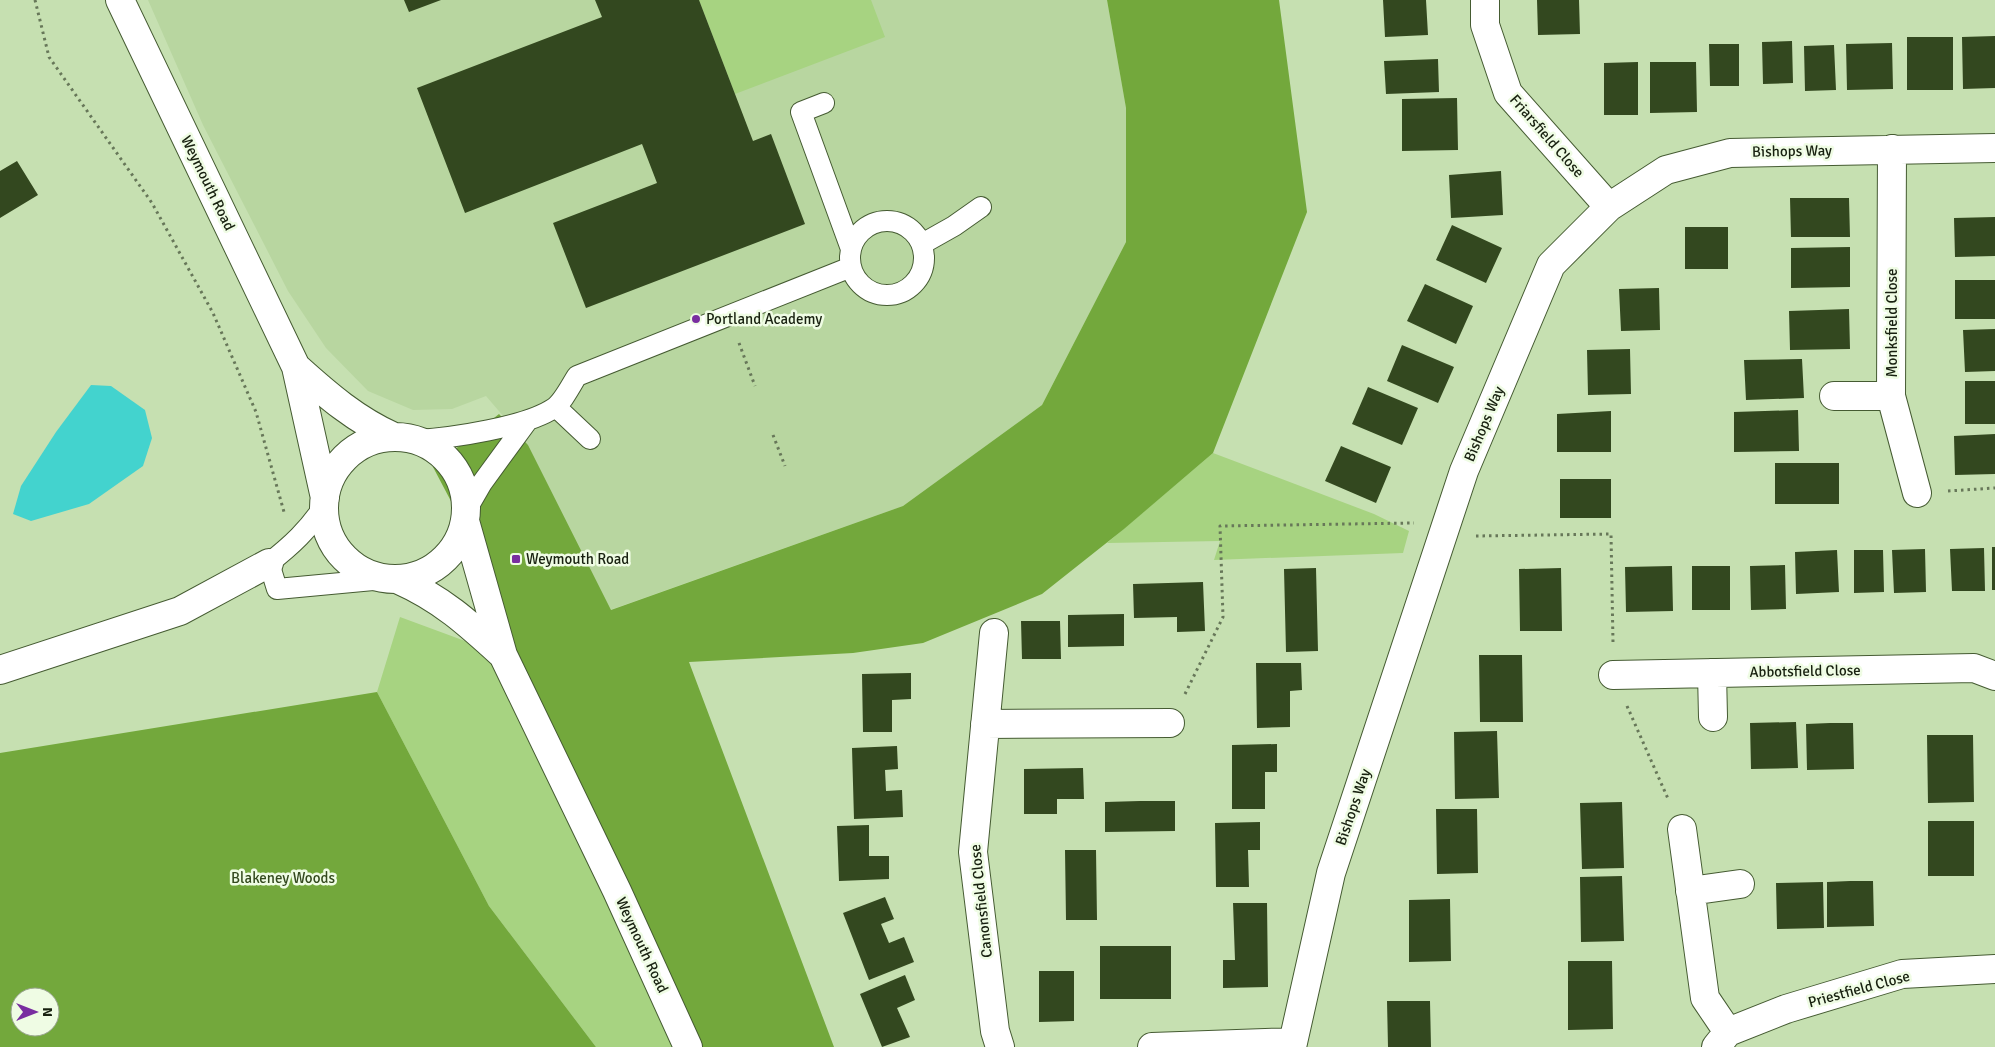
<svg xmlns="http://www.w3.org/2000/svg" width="1995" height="1047" font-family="Signika,sans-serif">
<rect width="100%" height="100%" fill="#c6e0b1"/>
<path fill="#b8d6a0" d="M148,0H1107L1126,108V242L1042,405L903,506L610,610L528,445L486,396L452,409L413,410L368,391L326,348L288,291L203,125Z"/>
<path fill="#a7d381" d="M699,0H871L885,37L735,94Z
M1213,453L1374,514L1409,531L1403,553L1214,560L1220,541L1107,543Z
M400,617L503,655L688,1047H596L489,906L377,692Z"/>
<path fill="#73a83c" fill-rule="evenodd" d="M1107,0H1279L1307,212L1213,453L1124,529L1042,594L923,643L853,653L689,662L834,1047H688L491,605L453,505L433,467L499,414L528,445L611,610L903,506L1042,405L1126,242V108Z
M377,692L489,906L596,1047H0V753ZM20,997H50V1027H20Z"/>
<path fill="#43d3ce" d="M91,385L111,386L145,410L152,438L143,466L89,504L31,521L13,514L21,486L56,432Z"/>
<path fill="#33481f" d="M404,0H441L409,12Z
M595,0H699L753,141L771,134L805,224L586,308L553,223L657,183L642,144L465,213L417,88L602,17Z
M1383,0H1426L1428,35L1385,37Z
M1537,0H1579L1580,34L1538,35Z
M1995,36V88L1963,89L1962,37Z
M1907,37H1953V90H1907Z
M1792,41L1793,83L1763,84L1762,42Z
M1892,43L1893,89L1847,90L1846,44Z
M1709,44H1739V86H1710Z
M1834,45L1836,90L1805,91L1804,46Z
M1438,59L1439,92L1386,94L1384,61Z
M1638,62V115H1604V63Z
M1650,62H1696L1697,112L1650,113Z
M1457,98L1458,150L1402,151V99Z
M17,161L38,195L0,218V171Z
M1501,171L1503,215L1451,218L1449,175Z
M1790,198H1849L1850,237H1791Z
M1995,217V256L1955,257L1954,218Z
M1452,225L1502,248L1486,283L1436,260Z
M1685,227H1728V269H1685Z
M1850,247V287L1791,288V248Z
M1955,280H1995V319H1955Z
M1425,284L1473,306L1456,344L1407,321Z
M1659,288L1660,330L1621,331L1619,289Z
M1849,309L1850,349L1790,350L1789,311Z
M1995,329V371L1965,372L1963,330Z
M1402,345L1454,367L1438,403L1387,381Z
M1630,349L1631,394L1588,395L1587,350Z
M1802,359L1804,398L1746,400L1744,360Z
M1965,381H1995V424H1965Z
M1368,387L1418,408L1402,445L1352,424Z
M1798,410L1799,451L1734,452V412Z
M1611,411V452H1557V414Z
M1995,434V474L1955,475L1954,436Z
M1341,446L1391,467L1376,503L1325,481Z
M1775,463H1839V504H1775Z
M1560,479H1611V518H1560Z
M1992,547H1995V590H1992Z
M1984,548L1985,591H1952L1950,549Z
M1925,549L1926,592L1894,593L1892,550Z
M1837,550L1839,592L1796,594L1795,552Z
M1854,550H1883L1884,592L1854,593Z
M1785,565L1786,609L1751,610L1750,566Z
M1672,566L1673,611L1626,612L1625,567Z
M1692,566H1730V610H1692Z
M1316,568L1318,651L1286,652L1284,569Z
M1561,568L1562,631H1520L1519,569Z
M1203,582L1205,631L1177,632V617L1134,618L1133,584Z
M1124,614V646L1068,647V615Z
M1021,621H1060L1061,659H1022Z
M1479,655H1522L1523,722H1480Z
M1256,663H1301L1302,690L1290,691V727L1257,728Z
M911,673V699L892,700V732H863L862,674Z
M1796,722L1798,768L1751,769L1750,723Z
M1830,723H1853L1854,769L1807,770L1806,724Z
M1497,731L1499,798L1455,799L1454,732Z
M1927,735H1973L1974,802L1928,803Z
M1277,744V772H1265V809H1232V745Z
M897,746L898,769L885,770L886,791L902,790L903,817L854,819L852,748Z
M1083,768L1084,799H1057V814H1024V769Z
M1140,801H1175V831L1105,832V802Z
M1622,802L1624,868L1582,869L1580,803Z
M1436,809H1477L1478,873L1437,874Z
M1928,821H1974V876H1928Z
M1260,822V850H1248L1249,887H1216L1215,823Z
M869,825V856H889V879L839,881L837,826Z
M1065,850H1096L1097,920H1066Z
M1622,876L1624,941L1581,942L1580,877Z
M1850,881H1873L1874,926L1827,927V882Z
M1823,882L1824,928L1777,929L1776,883Z
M885,897L894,919L881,924L889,943L904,937L914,962L869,980L843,913Z
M1450,899L1451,961L1409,962V900Z
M1233,903H1267L1268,987L1223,988V960H1235Z
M1100,946H1171V999H1100Z
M1568,961H1612L1613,1029L1568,1030Z
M1039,971H1074V1021L1039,1022Z
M905,975L915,1000L897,1008L910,1037L882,1047L860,994Z
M1387,1001H1430L1431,1047H1388Z"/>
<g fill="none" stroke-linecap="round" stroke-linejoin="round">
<defs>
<path id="service" d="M824,103L801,112L851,249
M850 258a37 37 0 1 1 74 0a37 37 0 1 1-74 0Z
M922,244L954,226L981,207
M556,407L590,439
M417,440C452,438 526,427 554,408C563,402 571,385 577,376L851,267
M324,506C308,530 292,545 269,563L277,589L384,579
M467,509L482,483L528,420"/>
<path id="minor" d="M1485,0V25L1508,93L1609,207
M1892,149L1891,396L1917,493
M1834,396H1891
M994,633L973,852L995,1031L1000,1047
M0,670L180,611L269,563
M1712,673L1713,717
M1613,675L1974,668L1995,676
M985,724L1170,723
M1682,829L1705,998L1728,1032
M1690,891L1740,884
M1152,1047L1291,1042
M1292,1047L1331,873L1464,471L1551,265L1609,207L1666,170L1730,153L1995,148
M1716,1047L1728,1032L1786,1009L1902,974L1995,969"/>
<path id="tertiary" d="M120,0L296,367L325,498
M296,367C327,395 356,420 394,437
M324 508a71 71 0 1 1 142 0a71 71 0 1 1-142 0Z
M465,521L503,655L617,891L688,1047
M399,580C442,599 469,624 503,655"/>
</defs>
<use href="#service" stroke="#455b32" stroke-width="22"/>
<use href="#minor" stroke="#455b32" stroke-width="30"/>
<use href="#tertiary" stroke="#455b32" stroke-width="30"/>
<path stroke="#677759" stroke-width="3" stroke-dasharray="2.5 4" stroke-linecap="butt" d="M35,0L49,57L152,203L213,313L256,412L284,512
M739,343L755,386
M773,435L785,466
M1948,491L1995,488
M1476,536L1611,534L1613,643
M1185,694L1223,617L1220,526L1414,523
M1627,706L1669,801"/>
<use href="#service" stroke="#fff" stroke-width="20"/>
<use href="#minor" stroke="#fff" stroke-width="28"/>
<use href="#tertiary" stroke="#fff" stroke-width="28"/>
</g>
<g fill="#792ea0" stroke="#effce4" stroke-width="2">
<circle cx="696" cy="319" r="5"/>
<rect x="511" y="554" width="10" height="10" rx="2.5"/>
</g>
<g text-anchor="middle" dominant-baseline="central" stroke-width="5" stroke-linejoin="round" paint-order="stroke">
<g font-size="15" fill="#182110" stroke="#effce4">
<text transform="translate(1547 136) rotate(49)">Friarsfield Close</text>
<text transform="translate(1792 151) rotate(-1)">Bishops Way</text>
<text transform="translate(208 183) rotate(64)">Weymouth Road</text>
<text transform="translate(1892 323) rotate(-90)">Monksfield Close</text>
<text transform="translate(1484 424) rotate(-67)">Bishops Way</text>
<text transform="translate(1805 671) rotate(-1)">Abbotsfield Close</text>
<text transform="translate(1353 807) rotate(-71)">Bishops Way</text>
<text transform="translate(981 901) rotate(-96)">Canonsfield Close</text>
<text transform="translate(642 945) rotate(65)">Weymouth Road</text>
<text transform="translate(1859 989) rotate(-15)">Priestfield Close</text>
</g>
<g font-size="15" fill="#182110" stroke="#effce4" text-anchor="start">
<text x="706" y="319">Portland Academy</text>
<text x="526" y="559">Weymouth Road</text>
</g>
<g font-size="15" fill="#33491e" stroke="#effce4">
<text x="283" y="878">Blakeney Woods</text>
</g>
</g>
<g transform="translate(35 1012) rotate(90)"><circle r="24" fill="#effce4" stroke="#99a48f"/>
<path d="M0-4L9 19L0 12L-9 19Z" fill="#792ea0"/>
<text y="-8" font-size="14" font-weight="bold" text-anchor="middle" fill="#182110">N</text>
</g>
</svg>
